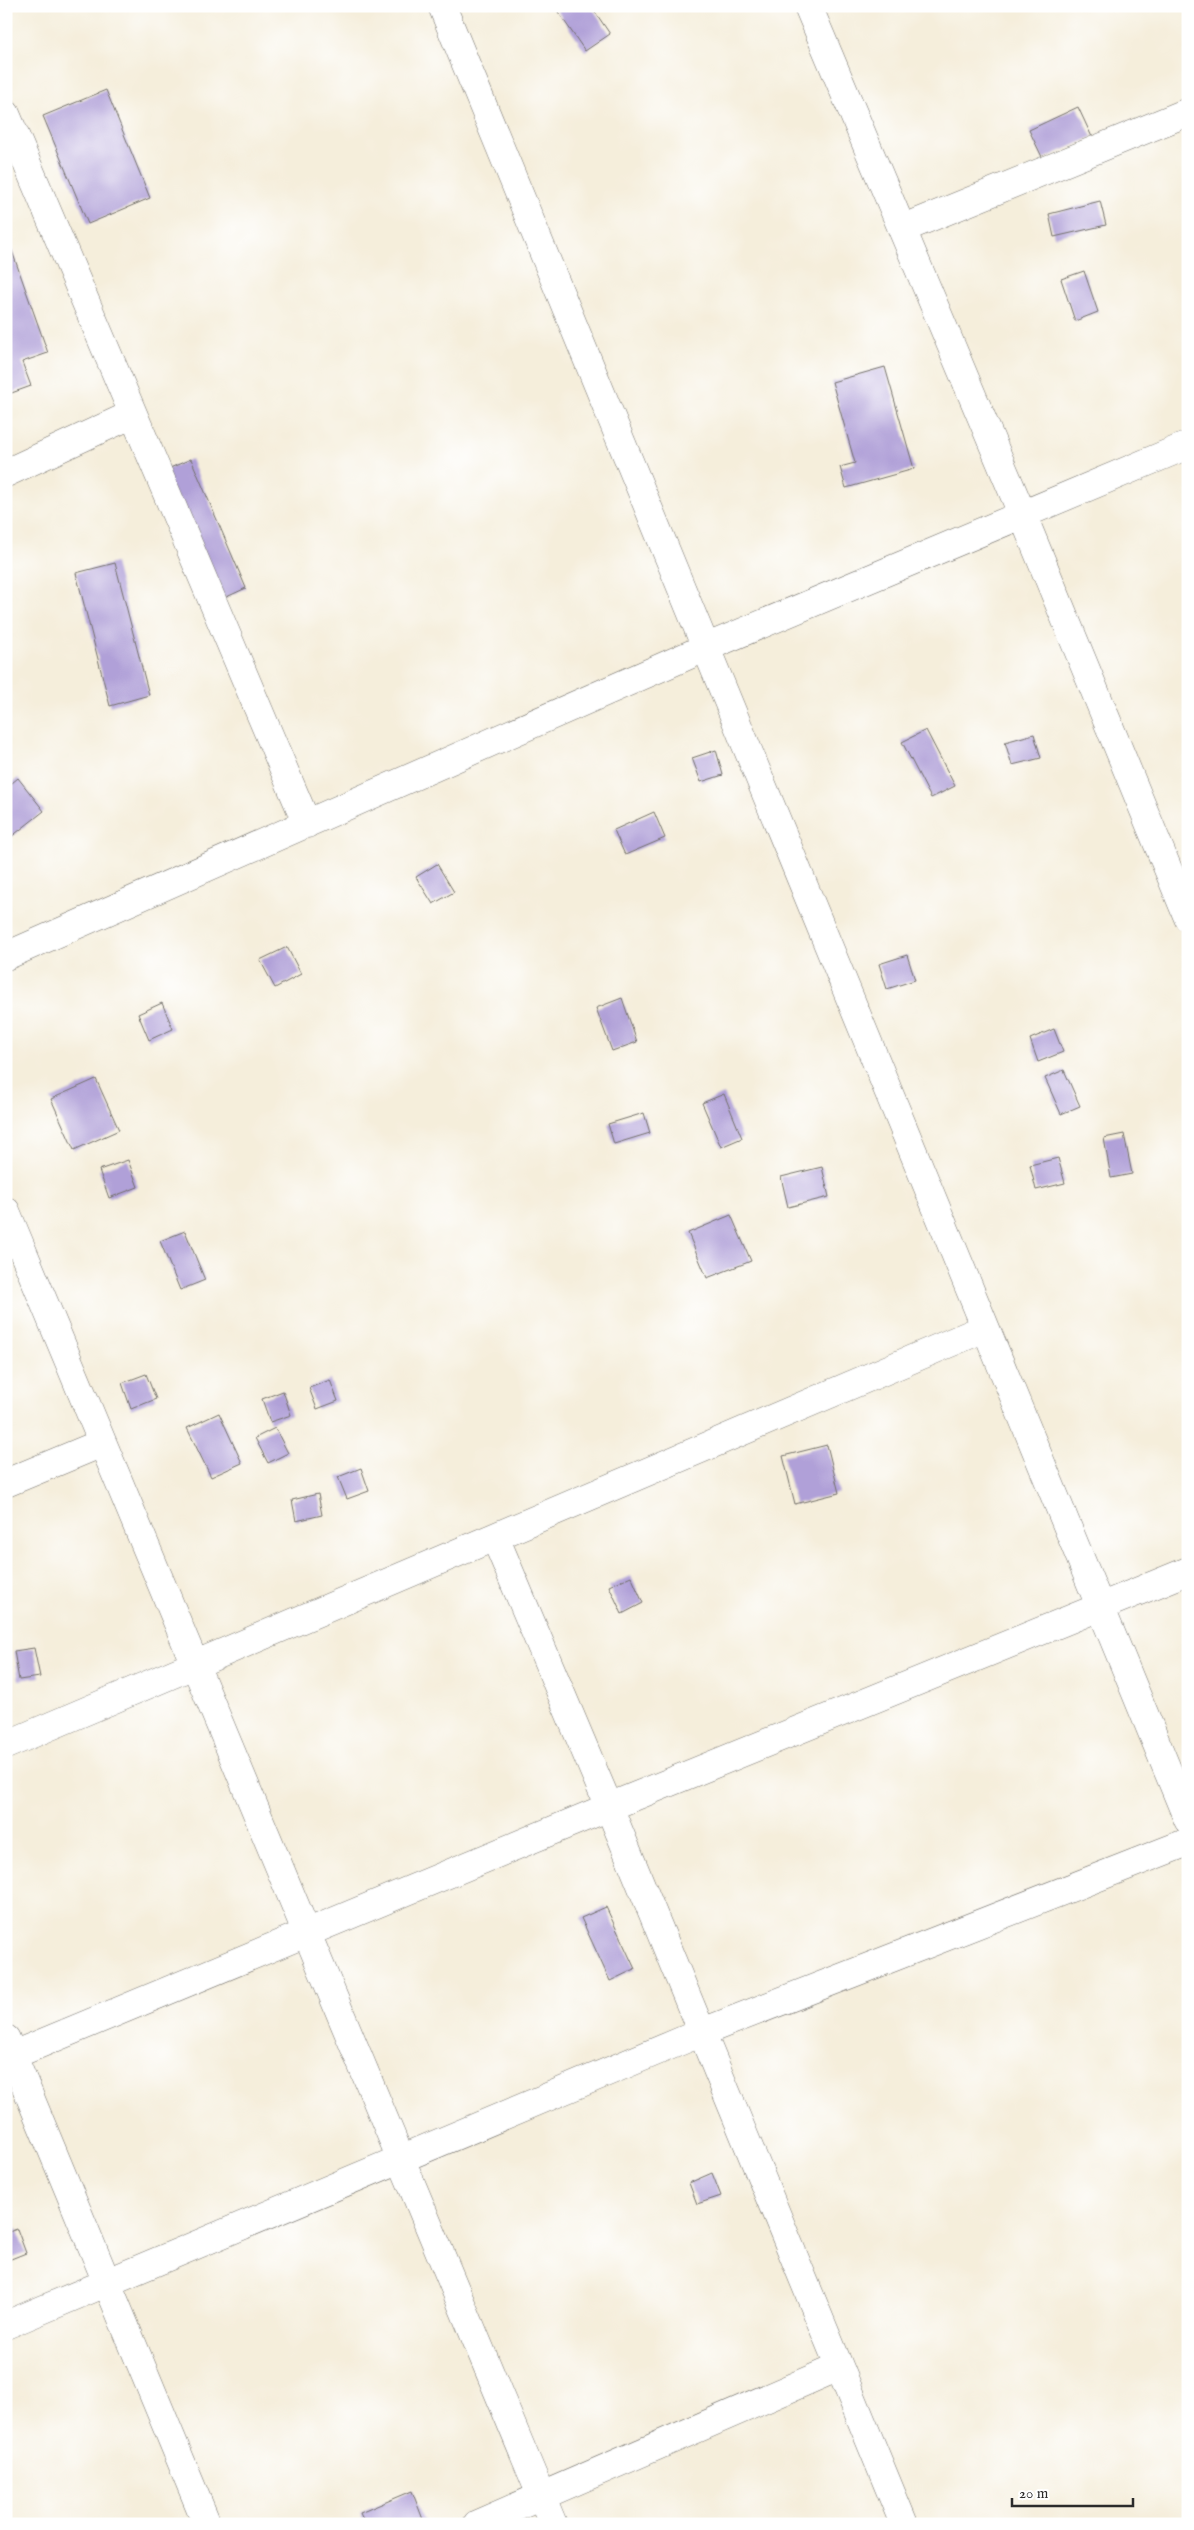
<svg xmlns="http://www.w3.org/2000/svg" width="1194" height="2530" font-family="'IM FELL English',serif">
<rect width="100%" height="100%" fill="#fff"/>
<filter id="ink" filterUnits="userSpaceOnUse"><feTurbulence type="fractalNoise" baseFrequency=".02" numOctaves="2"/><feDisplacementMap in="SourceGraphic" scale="10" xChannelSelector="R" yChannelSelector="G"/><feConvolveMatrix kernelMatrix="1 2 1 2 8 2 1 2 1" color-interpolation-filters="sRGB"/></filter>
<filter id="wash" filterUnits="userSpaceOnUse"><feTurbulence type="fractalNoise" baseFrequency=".0096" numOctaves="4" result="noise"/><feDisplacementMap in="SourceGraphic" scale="20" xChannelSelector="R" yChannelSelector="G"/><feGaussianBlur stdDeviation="1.12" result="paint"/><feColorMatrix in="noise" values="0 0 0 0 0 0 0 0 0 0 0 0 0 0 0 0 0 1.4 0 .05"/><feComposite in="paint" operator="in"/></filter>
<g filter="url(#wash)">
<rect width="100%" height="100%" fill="#f5eedb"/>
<g id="blocks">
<path fill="#b0a0d8" d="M554,6H591L610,34L585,51Z
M106,90L150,198L88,224L43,116Z
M1078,107L1092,137L1043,159L1029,130Z
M1100,201L1106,225L1054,237L1049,214Z
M6,234L48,353L22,362L31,386L6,395Z
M1084,271L1098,312L1075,321L1061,279Z
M885,367L914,469L846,488L840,467L855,463L832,382Z
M191,459L246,588L218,601L163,471Z
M115,563L149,695L110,706L76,573Z
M926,730L955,786L931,798L902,742Z
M1034,734L1041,758L1012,765L1005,742Z
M716,750L723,775L701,782L692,758Z
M18,778L44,811L6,841V788Z
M654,812L665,838L625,855L614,830Z
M437,864L454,892L433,904L416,877Z
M287,947L301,974L275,988L260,960Z
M907,955L915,980L887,989L879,964Z
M622,998L637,1042L612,1051L596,1008Z
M162,1003L173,1029L149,1040L138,1014Z
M1054,1029L1063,1052L1038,1062L1030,1039Z
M1064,1070L1080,1106L1061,1114L1045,1078Z
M96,1079L119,1130L74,1150L51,1099Z
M724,1094L742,1138L721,1147L702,1103Z
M644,1113L650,1133L614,1144L608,1124Z
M1124,1134L1132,1174L1111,1178L1104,1138Z
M1058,1158L1065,1183L1036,1190L1030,1165Z
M128,1160L138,1187L109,1198L99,1170Z
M822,1167L829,1197L788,1207L781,1177Z
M731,1215L751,1261L707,1278L688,1233Z
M185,1231L205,1280L180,1290L160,1241Z
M146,1374L156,1399L131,1409L122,1383Z
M330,1380L338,1401L317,1409L309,1388Z
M283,1391L291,1415L270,1422L262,1399Z
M219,1413L242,1463L211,1477L187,1428Z
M275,1428L288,1453L268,1463L255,1438Z
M827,1445L839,1493L795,1504L783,1456Z
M361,1468L369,1491L347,1499L338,1477Z
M318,1494L322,1515L296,1521L292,1500Z
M631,1576L643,1603L622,1614L609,1586Z
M34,1648L40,1677L19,1680L14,1651Z
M606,1907L635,1969L610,1981L581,1918Z
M712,2173L721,2196L697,2204L689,2183Z
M17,2229L26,2253L6,2261V2233Z
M412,2491L424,2522L419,2524H365L360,2513Z"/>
</g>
</g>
<g filter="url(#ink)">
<use href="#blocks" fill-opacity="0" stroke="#726f69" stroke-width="1"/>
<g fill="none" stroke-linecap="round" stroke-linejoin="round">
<defs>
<path id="minor" d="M442,6L1188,1820
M808,6L1023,516L1188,918
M6,114L307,824
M902,229L1188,112
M6,473L133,414
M6,956L705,648L1188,445
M6,1211L553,2524
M6,1483L102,1443
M495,1537L609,1807L904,2524
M6,1745L985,1328
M6,2039L207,2524
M6,2058L609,1807L1188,1571
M6,2325L700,2033L1188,1842
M477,2524L839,2367"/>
</defs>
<use href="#minor" stroke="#726f69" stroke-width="29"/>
<use href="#minor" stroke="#fff" stroke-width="28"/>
</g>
</g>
<rect width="1194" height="2530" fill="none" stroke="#fff" stroke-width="25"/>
<path d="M1012 2498v8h121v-8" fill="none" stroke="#2b2b2b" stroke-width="2.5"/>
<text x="1019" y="2498" font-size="15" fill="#2b2b2b" stroke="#ffffff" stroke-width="4" paint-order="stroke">20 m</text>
</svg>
